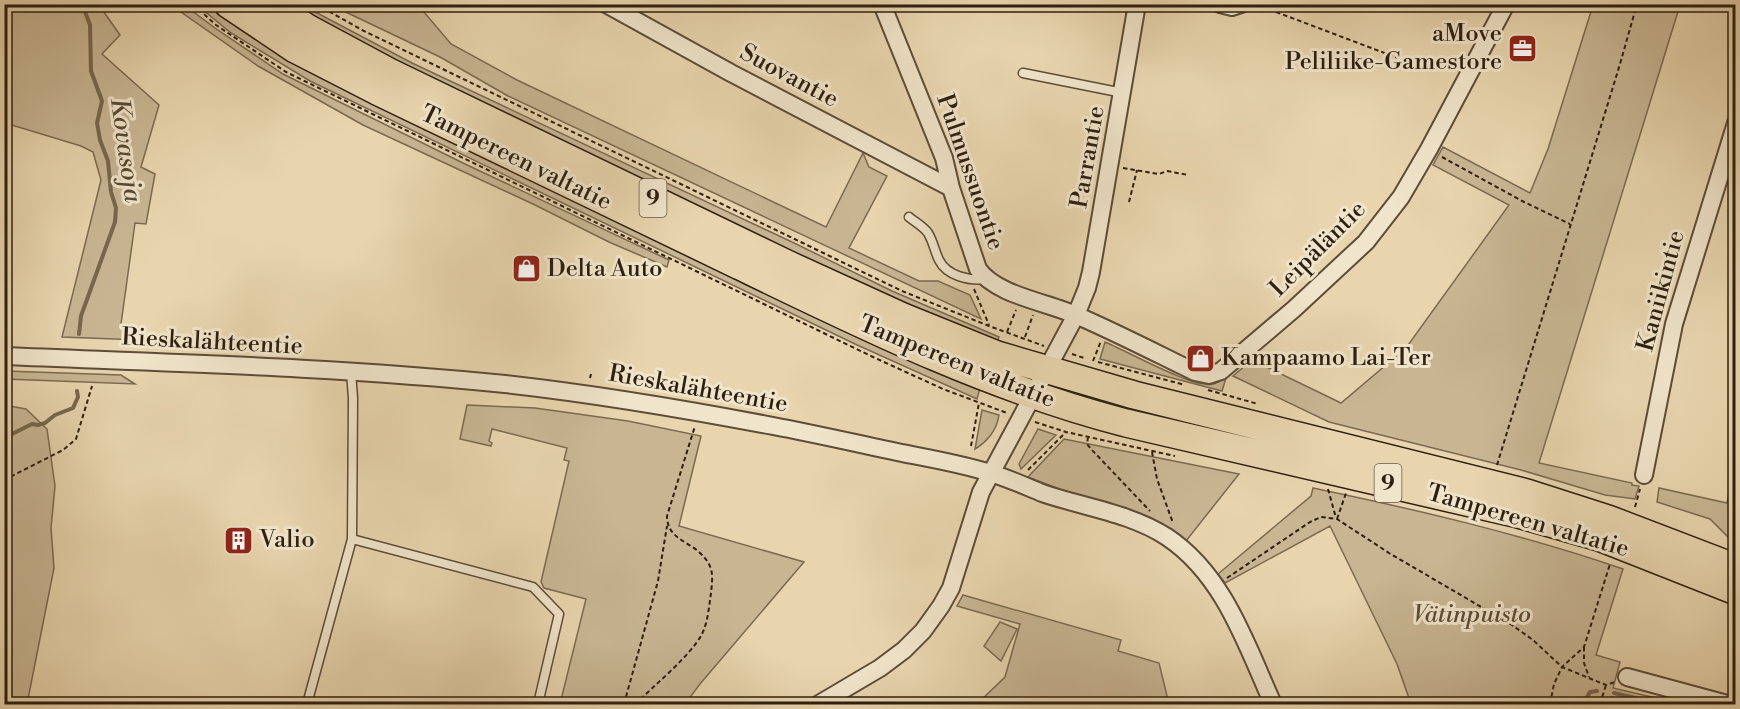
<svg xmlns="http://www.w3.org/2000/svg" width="1740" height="709" font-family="'Libre Bodoni',serif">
<rect width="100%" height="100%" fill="#e8d5ae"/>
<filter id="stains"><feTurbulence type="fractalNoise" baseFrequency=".00333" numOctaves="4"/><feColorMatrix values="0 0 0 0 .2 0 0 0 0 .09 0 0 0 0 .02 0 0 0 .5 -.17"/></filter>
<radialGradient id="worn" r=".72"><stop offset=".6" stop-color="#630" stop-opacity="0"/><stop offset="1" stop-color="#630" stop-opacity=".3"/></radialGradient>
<path fill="#c8b693" stroke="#7a6a52" stroke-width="1.5" d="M4,5H99L120,35L102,54L159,105L141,167L155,174L146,224L135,223L121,324L141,328V340L62,337L101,180L93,152L81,146L5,123Z
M171,5H184L215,28L283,74L465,164L669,260L667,267L609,242L533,204L363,125L258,66Z
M197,5H213L237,23L980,388L977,399L855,344L310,81L231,33Z
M285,5H302L412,63L792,242L892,291L999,337L996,345L646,187Z
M331,5H418L451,44L517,80L826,227L863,153L869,167L887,176L849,248L919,281H938L970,295L981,319L508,96L440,57Z
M1593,5H1680L1539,463L1632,483V485L1639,486L1635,499L1605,495L1521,470L1329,422L1233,376L1252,360L1341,403L1406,348L1509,205L1433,165L1443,147L1530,193L1548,149Z
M1105,342C1127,351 1194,389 1213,384C1217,383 1222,380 1226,378L1222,391L1100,359Z
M5,371L121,375L135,384L5,379Z
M4,405L26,409L47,429L55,486L51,528L54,568L27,704H5Z
M467,405L535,408L628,421L701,436L679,526L804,562L700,684L685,704H560L586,599L544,588L541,582L569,461L564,460L567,448L492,429L489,441L492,443L491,446L460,439Z
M982,410L999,415C997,430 987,442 975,449Z
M1038,429L1056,435L1021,469L1019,464Z
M1064,439L1239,474L1186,541L1175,533L1028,477Z
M1735,462V542L1732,541L1710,519L1657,502L1659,488L1727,503Z
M1313,488C1418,510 1521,534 1623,569L1596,655L1620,662L1613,688L1665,700L1664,704H1637L1611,697L1608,704H1411L1397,664L1330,526L1225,583L1218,574L1311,496Z
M963,595L1121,640L1118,651L1159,663L1169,704H977L1005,677L1020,624L957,606Z
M1000,622L1017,629L1001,661L984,646Z"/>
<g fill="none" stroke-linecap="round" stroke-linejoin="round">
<path stroke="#77674f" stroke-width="4" d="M79,334L81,316L115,222L116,208L111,192L108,161L100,140L97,123L102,101L91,71L90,25L82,4
M4,438L32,424L38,425L45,423L55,415L73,408L78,397L77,391
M1614,693L1661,704
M1583,704L1590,692L1597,691"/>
<defs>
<path id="service" d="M1023,73L1123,93
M909,217C915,222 924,227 928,233C933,241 935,252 939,260C947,276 969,281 986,279
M352,539L533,587L559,614L538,704
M307,704L352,539L353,398L351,372"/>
<path id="minor" d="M606,4L731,73L951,188
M882,4L944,158L951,188L978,269C997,296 1048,302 1078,316C1117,333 1156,353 1195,372L1209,375L1221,371L1294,309L1366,242L1401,197L1429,149L1506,4
M1220,4L1232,7L1241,4
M4,356C171,363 339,367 505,384C595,394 684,409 773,426C816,434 859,444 902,453C932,459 962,464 990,473C1008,478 1025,486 1042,493C1083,507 1130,513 1167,537C1224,575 1246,644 1273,704
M1644,475L1674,324L1736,123
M1627,677L1727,704
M819,704L880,668L904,650L923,631L941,606L951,588L981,492L1076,315L1087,288L1091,272L1137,4"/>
<path id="trunk" d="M228,4L295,49L377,91C498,150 619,208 740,266C866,327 990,388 1126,423L1518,514L1599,537L1736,591
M269,4L309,29L389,72L789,265L903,317L997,355L1134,395L1527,493L1608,519L1736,568"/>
</defs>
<use href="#service" stroke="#5c4c38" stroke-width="11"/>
<use href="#minor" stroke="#5c4c38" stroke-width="20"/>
<use href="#trunk" stroke="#2d1f11" stroke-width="30"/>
<path stroke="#2d1f11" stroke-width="2" stroke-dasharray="4.5 3" stroke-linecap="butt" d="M193,4L216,25L286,72L873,357L943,389L1007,413
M316,4L362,30L902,291L989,326L1044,346
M1255,4L1403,60
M1442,157L1524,202L1570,224
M1123,168L1159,174L1167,171L1188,175
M1129,202L1137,170
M974,289L989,325
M1007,332L1016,310
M1025,337L1033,315
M1072,354L1084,358
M1093,361L1101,341
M1098,362L1185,385
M590,378L591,374
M1208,390L1258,404
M1035,422L1066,432L1175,456
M1088,437L1087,444L1092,450L1150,511
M971,446L979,403
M1152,452L1157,479L1173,523
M1497,465L1620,64L1637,4
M1028,470L1066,432
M4,480L63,450L76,439L92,386
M1328,489L1336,518
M1635,507L1640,489
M1337,519L1346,493
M1227,578L1310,522L1321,517L1337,519L1389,553L1512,625L1533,640L1562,667L1606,685L1615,682
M1584,647V663L1589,677
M624,704L658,581L667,526
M635,704C653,687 692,654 702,634C708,622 709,606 711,593C713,574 714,566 699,552C685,540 667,537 667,516L695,426
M1550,704L1554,684L1562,667L1584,647L1610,564
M1600,704L1606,685"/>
<use href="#service" stroke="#f0e4ca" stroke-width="8"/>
<use href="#minor" stroke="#f0e4ca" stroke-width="16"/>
<use href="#trunk" stroke="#e8d5ae" stroke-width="27"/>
</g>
<defs>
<symbol id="office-square" viewBox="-11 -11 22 22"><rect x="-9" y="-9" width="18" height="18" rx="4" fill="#8f2418" stroke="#f0e4ca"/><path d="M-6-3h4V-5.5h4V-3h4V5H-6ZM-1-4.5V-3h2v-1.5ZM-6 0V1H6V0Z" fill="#fff"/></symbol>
<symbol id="shop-square" viewBox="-11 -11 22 22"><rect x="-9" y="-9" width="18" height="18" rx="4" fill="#8f2418" stroke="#f0e4ca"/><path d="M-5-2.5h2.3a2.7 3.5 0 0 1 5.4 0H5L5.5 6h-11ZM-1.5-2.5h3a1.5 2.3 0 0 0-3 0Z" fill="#fff"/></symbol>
<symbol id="building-square" viewBox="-11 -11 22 22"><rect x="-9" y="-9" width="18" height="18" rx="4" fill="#8f2418" stroke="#f0e4ca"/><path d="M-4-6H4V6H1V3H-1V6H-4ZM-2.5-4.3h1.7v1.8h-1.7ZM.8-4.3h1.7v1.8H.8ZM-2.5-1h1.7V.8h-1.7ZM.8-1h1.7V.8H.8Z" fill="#fff"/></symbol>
</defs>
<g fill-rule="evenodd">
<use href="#office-square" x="1506" y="32" width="33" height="33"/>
<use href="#shop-square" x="510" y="252" width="33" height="33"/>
<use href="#shop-square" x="1184" y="342" width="33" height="33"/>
<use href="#building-square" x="222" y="524" width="33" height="33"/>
</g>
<g text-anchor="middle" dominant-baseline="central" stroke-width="6" stroke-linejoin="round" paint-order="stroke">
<g fill="#f0e4ca" stroke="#685a48" stroke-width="1.5">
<rect x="639.5" y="179" width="27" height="38" rx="4.5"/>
<rect x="1374.5" y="464" width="27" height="38" rx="4.5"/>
</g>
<g font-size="22" font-weight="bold" fill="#2d1f11">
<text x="653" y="198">9</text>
<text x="1388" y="483">9</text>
</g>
<g font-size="24" fill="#2d1f11" stroke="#f0e4ca" text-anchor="start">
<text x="1502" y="34" text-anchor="end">aMove<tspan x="1502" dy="28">Peliliike-Gamestore</tspan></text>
<text x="547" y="269">Delta Auto</text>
<text x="1221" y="358">Kampaamo Lai-Ter</text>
<text x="259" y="540">Valio</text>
</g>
<g font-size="24" fill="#2d1f11" stroke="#f0e4ca">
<text transform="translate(789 76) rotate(28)">Suovantie</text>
<text transform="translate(1088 157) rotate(-80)">Parrantie</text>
<text transform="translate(516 158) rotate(26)">Tampereen valtatie</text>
<text transform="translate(970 172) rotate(71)">Pulmussuontie</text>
<text transform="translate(1318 249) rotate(-45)">Leipäläntie</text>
<text transform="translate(1661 291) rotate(-75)">Kaniikintie</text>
<text transform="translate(212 342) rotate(3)">Rieskalähteentie</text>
<text transform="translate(957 362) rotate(22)">Tampereen valtatie</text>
<text transform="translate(698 389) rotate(10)">Rieskalähteentie</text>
<text transform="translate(1528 521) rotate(16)">Tampereen valtatie</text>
</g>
<g font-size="24" font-style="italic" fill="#5c4c38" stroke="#f0e4ca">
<text x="1472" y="615">Vätinpuisto</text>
</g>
<g font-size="26" font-style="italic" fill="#584935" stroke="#f0e4ca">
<text transform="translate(126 150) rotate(82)">Kovasoja</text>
</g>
</g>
<rect width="1740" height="709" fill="none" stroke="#e8d5ae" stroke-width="24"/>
<rect x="6" y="6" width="1728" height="697" fill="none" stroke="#2d1f11" stroke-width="3"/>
<rect x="12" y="12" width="1716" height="685" fill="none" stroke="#2d1f11" stroke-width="1.5"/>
<rect width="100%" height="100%" filter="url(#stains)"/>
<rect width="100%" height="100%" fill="url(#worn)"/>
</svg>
